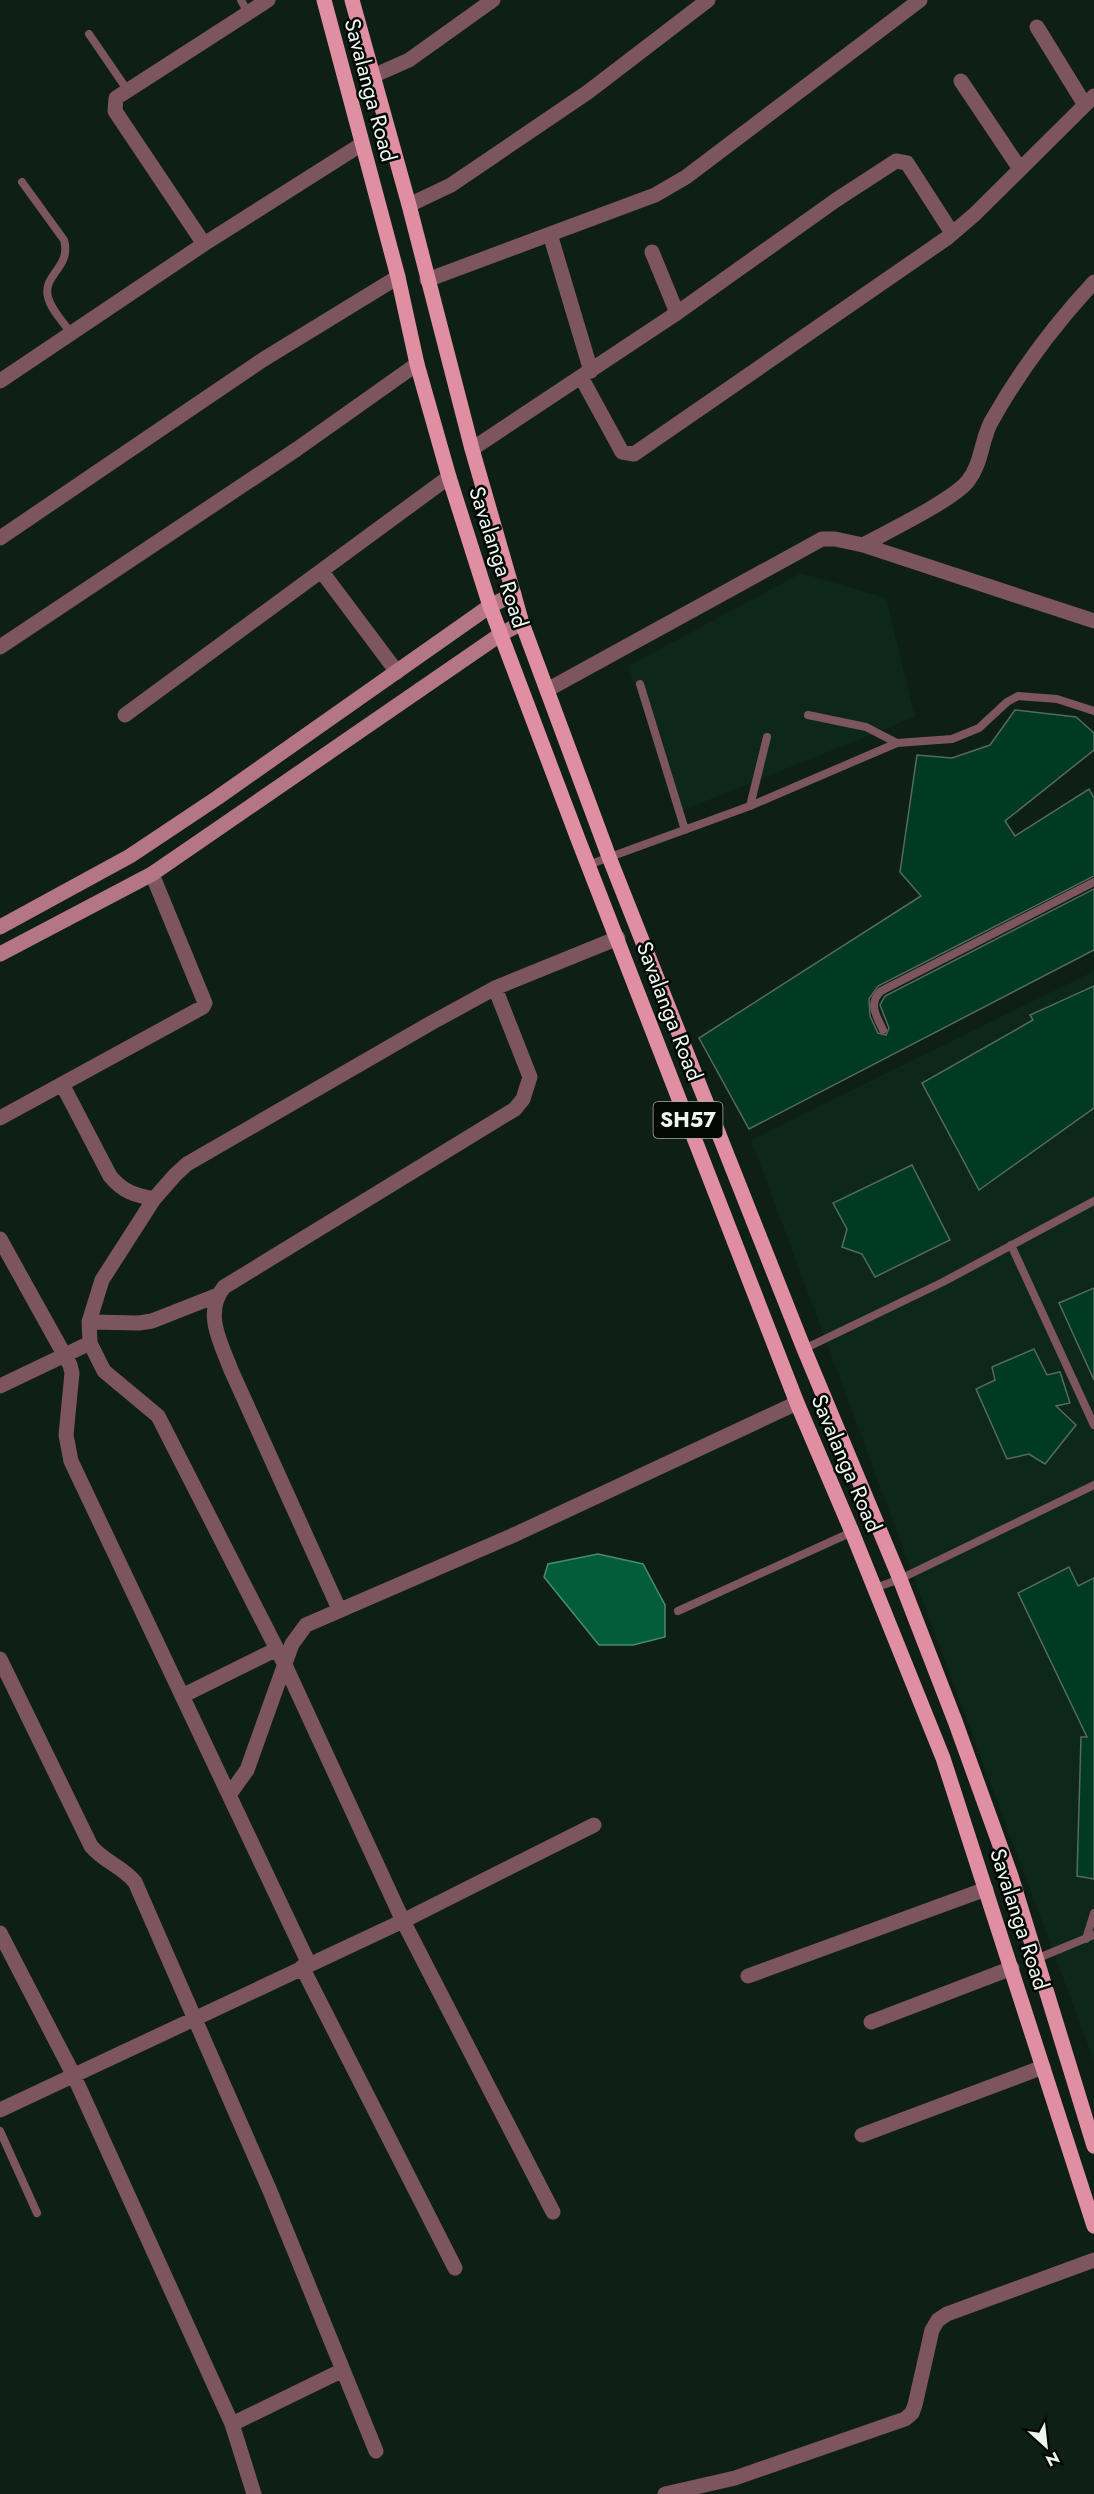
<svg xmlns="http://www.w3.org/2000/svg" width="1094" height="2494" font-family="Jost,sans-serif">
<rect width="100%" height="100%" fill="#0e1f16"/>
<path fill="#0d271b" d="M801,573L886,598L915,717L679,812L628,666Z
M1094,971V2061L751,1140Z"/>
<path fill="#035d3c" stroke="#498b72" stroke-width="1.5" d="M598,1554L643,1564L665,1605V1637L633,1645H599L544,1577L548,1564Z"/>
<path fill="#003a23" stroke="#566a5f" stroke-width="1.5" d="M1015,710L1076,717L1094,733V750L1005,821L1015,836L1089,789L1094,798V876L878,986L869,999L870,1016L878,1033L886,1035L889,1028L880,1005L885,996L1094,889V950L749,1129L699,1038L921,896L900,872L917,755L952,758L990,745Z
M1094,986V1108L979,1190L922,1083L1033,1020L1030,1015Z
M912,1165L950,1240L875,1277L862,1254L842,1247L847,1229L833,1203Z
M1094,1288V1380L1059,1303Z
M1034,1349L1047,1375L1060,1372L1070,1403L1056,1406L1076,1425L1045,1464L1029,1454L1007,1459L976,1389L995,1380L992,1367Z
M1069,1567L1078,1586L1094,1578V1879L1077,1876L1081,1737H1087L1018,1593Z"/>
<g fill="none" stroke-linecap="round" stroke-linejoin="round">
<path stroke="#7c555e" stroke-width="8" d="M241,0L248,13
M89,34L128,91
M22,182L64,240C72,267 42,275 48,297C51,310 64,323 71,333
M640,684L685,830
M808,715L866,727L897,743
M750,806L767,737
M588,865L750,806L897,743L952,739L979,728L1007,702L1018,696L1057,699L1094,711
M883,1030C876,1015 868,1004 881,991L1094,882
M1011,1245L1094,1425
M804,1349L943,1282L1094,1201
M875,1588L900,1579L1094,1485
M678,1611L852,1532
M1086,1939L1094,1913
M1036,1959L1094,1935
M0,2131L37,2213"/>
<path stroke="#7c555e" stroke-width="15" d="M1037,27L1085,105
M373,76L409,60L493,0
M961,81L1020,169
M409,205L451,185L588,92L708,0
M550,234L591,371
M204,244L115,111L116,98L268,0
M652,252L677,313
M427,280L655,195L686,177L920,0
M581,377L622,452L634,454L947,238L975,214L1094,96
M0,381L204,244L362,144
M472,449L677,313L836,200L896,161L907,163L952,233
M0,538L264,359L398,277
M863,545C887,532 953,500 968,481C982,463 981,441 991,422C1019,372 1055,324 1094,282
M322,572L397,672
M0,647L297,449L417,364
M547,690L822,539H835L863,545L1094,621
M125,715L449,477
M62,1084L110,1176C123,1192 135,1195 154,1199
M0,1118L203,1007L205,1003L152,874
M0,1239L70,1365L72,1373L66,1435L71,1461L309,1964
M89,1322L139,1323L152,1321L218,1295
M0,1386L90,1343
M339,1609L231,1370C221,1343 203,1313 224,1287L515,1109L523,1099L530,1077L495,988
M0,1659L91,1846C103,1861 123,1867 135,1882L270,2191L376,2451
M182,1696L277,1649
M229,1795L247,1770L292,1644L306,1625L516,1534L797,1403
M0,1933L73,2074L232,2424L254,2494
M302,1967L455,2268
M748,1976L986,1889
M871,2022L1012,1968
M0,2110L403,1921L594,1825
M862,2135L1043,2067
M553,2212L403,1921L285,1665L158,1416L104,1371L90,1343L89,1322L102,1280L154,1199L175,1175L187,1164L431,1023L495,988L618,938
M232,2424L343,2370
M665,2494L735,2478L905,2419L912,2413L915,2405L932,2330L938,2320L947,2314L1094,2260"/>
<path stroke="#b47684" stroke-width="15" d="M0,927L130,856L217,798L490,606L514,594
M0,954L152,874L501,634L522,623"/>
<path stroke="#e08fa2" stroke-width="15" d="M324,0L398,277L417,364L449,477L490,606L578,839L797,1403L852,1532L943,1758L1094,2226
M352,0L409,205L472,449L522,623L609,857L804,1349L900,1579L955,1721L1011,1876L1094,2146"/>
</g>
<g text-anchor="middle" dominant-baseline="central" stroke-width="5" stroke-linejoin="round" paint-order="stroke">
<rect fill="#030805" stroke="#a6afaa" stroke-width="1.5" x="653.5" y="1102" width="69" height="36" rx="4.5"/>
<g font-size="21" font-weight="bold" fill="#ecf7f0">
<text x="688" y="1120">SH57</text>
</g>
<g font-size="22" fill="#ecf7f0" stroke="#030805">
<text transform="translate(371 90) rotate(75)">Savalanga Road</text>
<text transform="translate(499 557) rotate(72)">Savalanga Road</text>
<text transform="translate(670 1011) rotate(69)">Savalanga Road</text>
<text transform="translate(847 1463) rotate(67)">Savalanga Road</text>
<text transform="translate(1020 1919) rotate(72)">Savalanga Road</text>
</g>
</g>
<g transform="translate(1046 2446) rotate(153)" stroke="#030805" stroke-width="4.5" paint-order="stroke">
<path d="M0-4.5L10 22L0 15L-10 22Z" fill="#ecf7f0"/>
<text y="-9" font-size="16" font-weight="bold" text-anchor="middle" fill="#ecf7f0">N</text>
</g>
</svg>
